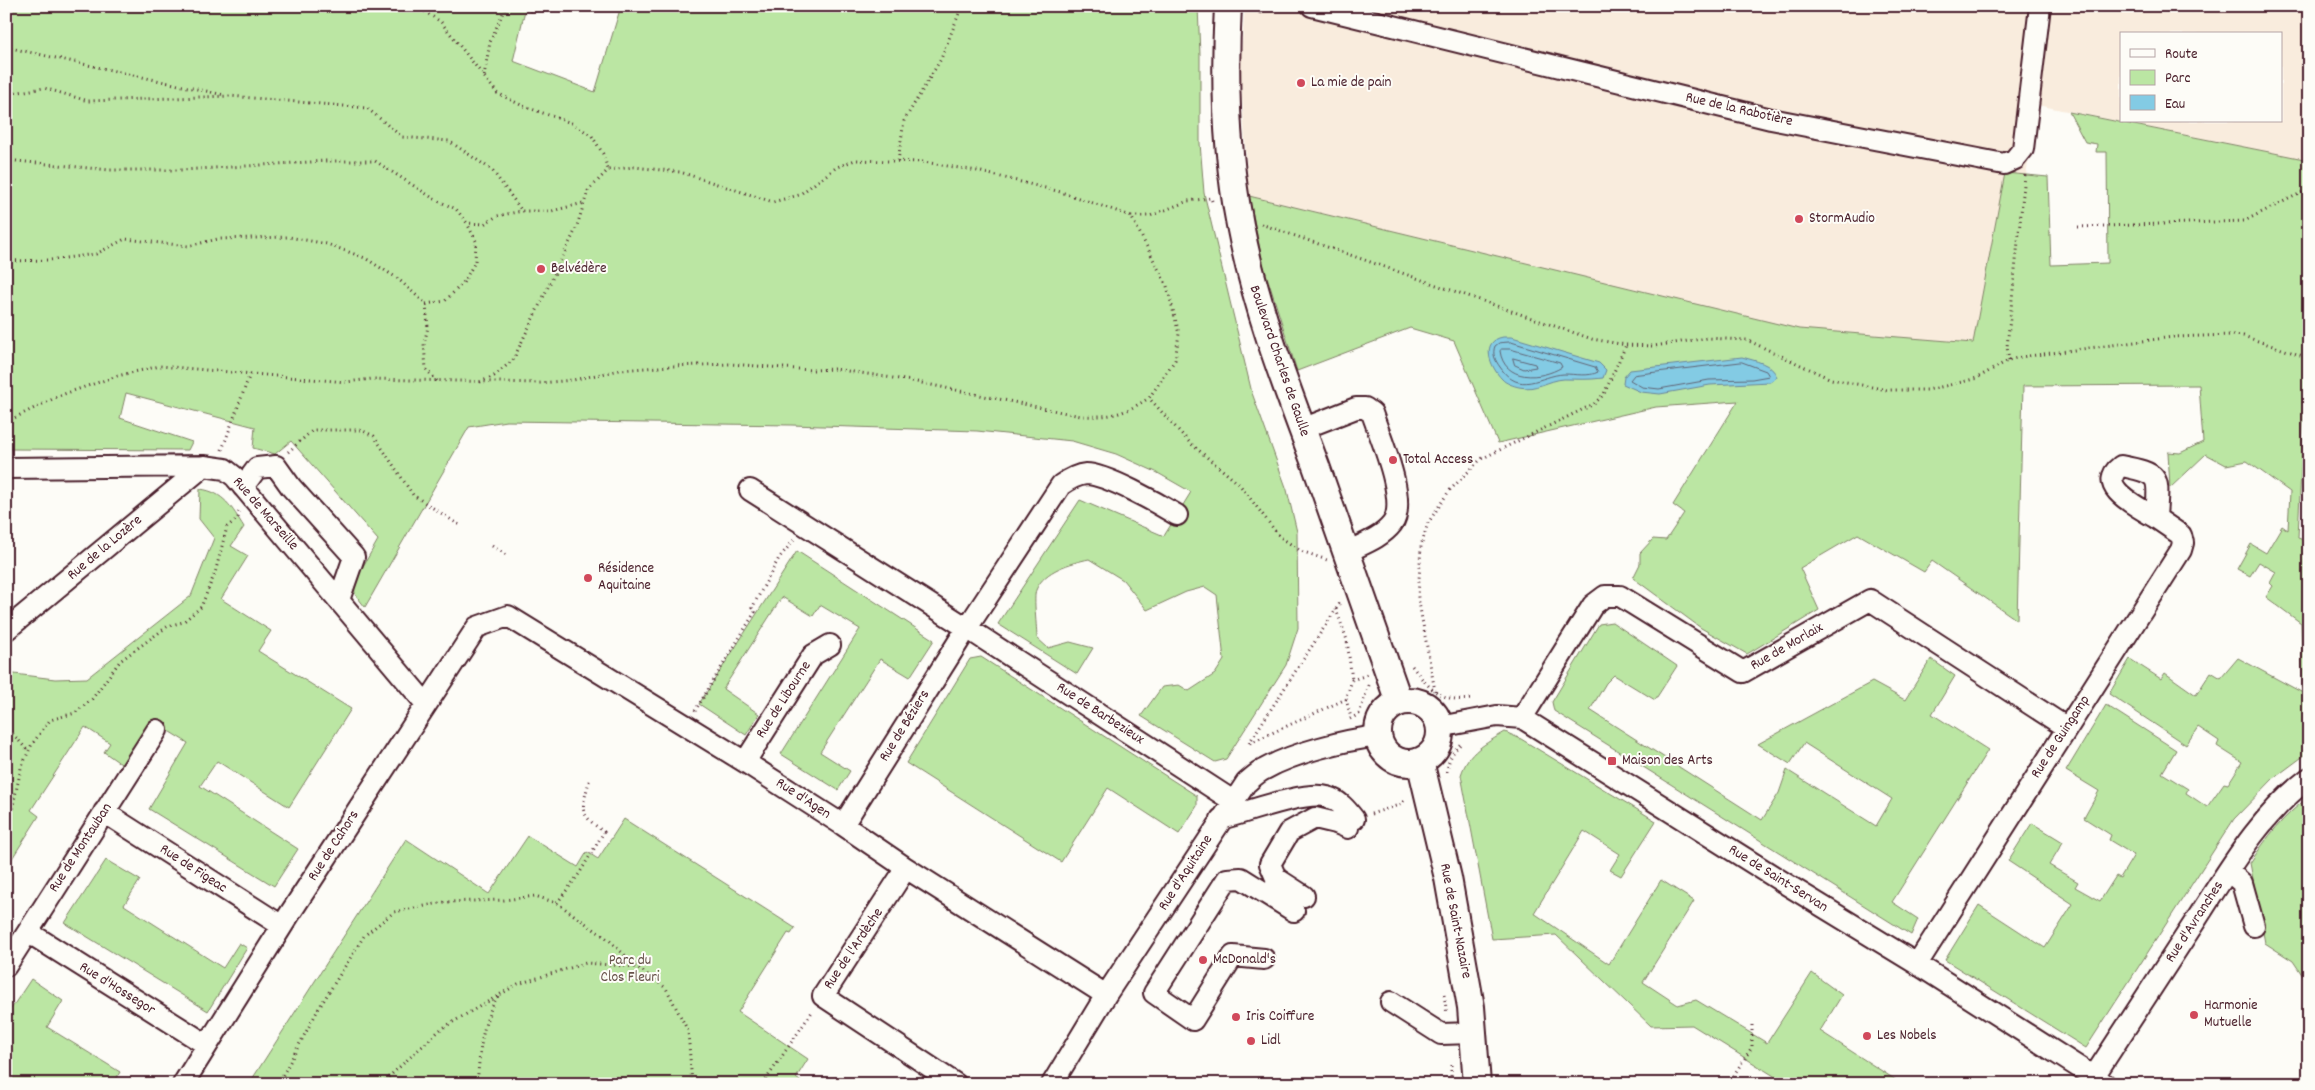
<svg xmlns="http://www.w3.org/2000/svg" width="2315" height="1090" font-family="Dekko,sans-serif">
<rect width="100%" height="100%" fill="#fdfcf7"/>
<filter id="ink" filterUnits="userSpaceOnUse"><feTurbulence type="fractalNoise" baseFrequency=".02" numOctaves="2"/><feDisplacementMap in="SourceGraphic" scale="10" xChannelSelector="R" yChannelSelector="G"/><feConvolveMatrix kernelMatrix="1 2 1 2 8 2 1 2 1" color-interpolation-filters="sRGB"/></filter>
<g filter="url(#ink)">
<path fill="#f9ecdd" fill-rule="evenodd" d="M1245,6H2309V160L2037,105L2026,176L2005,174L1973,343L1799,329L1249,196L1240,68ZM2121,34H2281V121H2121Z"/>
<path fill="#bbe6a3" stroke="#828267" d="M6,6H526L513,61L595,92L621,6H1198L1200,55V143L1204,193L1252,393L1287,490L1297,532L1298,628L1286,665L1226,759L1215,762L1141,716L1162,687L1179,685L1189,691L1215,674L1224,660L1217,595L1205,587L1186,592L1147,610L1123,580L1089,559C1071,563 1044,570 1036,590C1033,597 1037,629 1037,638L1048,648L1070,642L1093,648L1077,674L998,624L1080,500L1164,536L1191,492L1156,472L1116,454L1072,441L977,431L791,425L506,421L469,427L365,607L355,594L354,582L378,540L291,441L275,454L253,448L255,427L126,393L120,418L192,442L188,450L6,449Z
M2069,112L2309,160V404L2304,402L2298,538L2309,542V752L2274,778L2234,819L2086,1048L1945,960L1979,905L2045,948L2073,904L2008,861L2032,823L2063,842L2049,865L2078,882L2075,887L2100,901L2116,876L2120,878L2134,855L2109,840L2111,835L2084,818L2099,791L2066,771L2106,705L2176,750L2162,773L2188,789L2186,793L2207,807L2224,783L2228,784L2242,762L2217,746L2219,741L2198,727L2186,745L2109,694L2130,659L2161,679L2165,673L2196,695L2211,672L2221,678L2238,658L2303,693L2301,623L2266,597L2273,586L2270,583L2276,572L2259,562L2250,576L2237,569L2251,544L2266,553L2282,526L2288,530L2290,492L2247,461L2226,465L2206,454L2170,488L2168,452L2180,453L2203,442L2199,385L2023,386L2017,620L1932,561L1924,572L1858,534L1800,568L1819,610L1747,654L1701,628L1633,578L1640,564V553L1653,539L1666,540L1684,513L1673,505L1738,401L1656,407L1498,443L1454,341L1410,328L1297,371L1263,264L1249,196L1799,329L1973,343L2005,173L2048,177L2051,265L2108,263L2107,152H2096L2097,144L2085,142Z
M200,489C224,492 232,508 244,527L231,546L248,556L221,599L271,631L258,651L351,709L289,807L217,761L200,786L298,849L274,886L149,809L188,743L152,721L124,766L104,752L110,743L85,727L31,810L39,816L6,868V673L55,679L87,678L191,596L214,538L199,519Z
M797,551L934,640L910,677L880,659L820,752L850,771L838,790L781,754L860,629L820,605L813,616L782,597L723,689L759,714L746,735L699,704Z
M1612,622L1677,666L1655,700L1614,675L1606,683L1590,710L1762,820L1779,793L1787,770L1876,826L1892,799L1804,743L1790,764L1758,744L1872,682L1905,700L1931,659L1955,676L1932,714L1988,750L1892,902L1918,919L1911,935L1554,711L1552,702L1599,624Z
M981,657L1197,796V806L1179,834L1108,788L1061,862L906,763L970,659Z
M1505,732L1521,739L1656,821L1621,876L1610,870L1620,854L1584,831L1534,913L1609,964L1661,880L1694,901L1643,982L1678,1005L1696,1000L1767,1043L1812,973L1842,995L1820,1031L1902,1084H1787L1692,1025L1651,1026L1556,935L1492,939L1461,775C1468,752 1485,744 1505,732Z
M2309,797V985L2293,961L2265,943L2250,863C2268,836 2282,817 2309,797Z
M624,819L795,928L791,934L788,933L738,1012L808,1059L796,1078L804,1084H249L406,839L489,894L528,836L578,867L587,852L598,859Z
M106,860L140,880L124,905L223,968L239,943L247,948L208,1011L65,923Z
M31,979L63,1001L47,1027L120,1072L113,1084H6V1006L11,1009Z"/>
<path fill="#83cbe4" stroke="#6c869a" d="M1503,337H1512L1599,363L1606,370L1603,378C1589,380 1577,379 1564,379C1548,380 1536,391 1519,387C1514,386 1505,383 1502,379C1490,367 1480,341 1503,337Z
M1742,357C1755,361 1772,363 1777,377L1770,382L1710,385L1660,394L1641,392L1623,384L1624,377L1630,370Z"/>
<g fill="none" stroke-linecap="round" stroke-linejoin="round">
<path stroke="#616475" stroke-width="1" d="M1511,342L1595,367L1598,372C1589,377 1575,374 1564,374C1540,375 1520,397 1500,367C1495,360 1492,354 1495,346L1499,343Z
M1502,349H1510L1560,363L1562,367C1541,380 1504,382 1500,351Z
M1513,358L1535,364L1536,367L1524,369L1515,365Z
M1742,362L1766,371L1769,376L1752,379L1709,380L1659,389L1642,387L1630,380L1634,375Z"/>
<defs>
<path id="minor" d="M1312,6L1771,119L2004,164L2015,159L2023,149L2040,6
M1302,429L1356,408H1365L1372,413C1380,437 1409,502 1392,524C1381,538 1363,544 1347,552
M6,468L204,466L225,469L235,477L426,704
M243,487L257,468L276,466L291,487L354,557L339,600
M750,490L967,628L1061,485C1068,480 1076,475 1086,474C1106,474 1159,504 1177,515
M6,630L204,466
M1522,718L1593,605L1605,596H1620L1743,672L1870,600L2067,728
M1439,727L1497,716L1522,718L1786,884L1917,964L2105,1084
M745,762L813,655L830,645
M104,812L282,926
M1221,819C1245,813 1306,790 1327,797C1339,800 1347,810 1354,819
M843,825L967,628L1233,801
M906,868L823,996L956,1084
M2228,871L2242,883L2254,926
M1304,896L1276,878L1270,864L1289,832L1315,818L1336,823L1348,828
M28,932L207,1045
M1264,959L1233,956L1193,1020L1154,993L1227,879L1241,878L1294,911
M1917,964L2181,550L2183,543L2181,535L2156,518C2158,478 2164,474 2121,466C2093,487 2141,508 2156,518
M6,966L157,730
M1391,1002L1441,1034L1473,1033
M183,1084L289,915L477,627L508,616L745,762L843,825L906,868L1106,995
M1052,1084L1106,995L1246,783C1252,778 1258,772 1265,769C1293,753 1345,740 1378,736
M2089,1084C2125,1029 2160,975 2196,920C2229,869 2260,815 2309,778"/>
<path id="major" d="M1228,6C1224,79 1226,153 1240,225C1256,309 1286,386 1316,466C1344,544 1371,623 1399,702
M1378 732a31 31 0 1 1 62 0a31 31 0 1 1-62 0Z
M1420,761L1448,878L1471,1007L1477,1084"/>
</defs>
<use href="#minor" stroke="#4a1f2b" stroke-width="24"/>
<use href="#major" stroke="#4a1f2b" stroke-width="30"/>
<path stroke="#4a1f2b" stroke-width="3" stroke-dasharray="1 4" stroke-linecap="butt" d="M416,6L441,22L497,93L523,106L574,124L592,136L603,154L608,170
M530,12L531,6
M1260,14L1261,6
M6,47L224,95
M484,76L490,42L506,6
M6,94L44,88L88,101L230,96L367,108L402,137L449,141L492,170L522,211
M6,160L110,170H182L326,161H375L436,200L456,209L467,223L484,224L497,216L522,211H552L583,203
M898,161L904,121L941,59L960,11V6
M1212,201L1211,198L1188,201L1150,216H1131L1167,286L1179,334L1175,360L1149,398L1190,443L1239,484L1280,537L1301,551L1327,560
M1261,224L1592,339L1626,345L1654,346L1708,338L1747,340L1831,379L1887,390H1927L1954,384L1977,378L2009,360L2021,357L2173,337L2232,335L2243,336L2309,358
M2078,227L2244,221L2309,189
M6,261L50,260L96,254L125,239L188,246L218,239L289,237L327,244L365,258L397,278L426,304L428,327L424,344L426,369L437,381
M426,304L445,301L463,283L475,262L476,241L467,223
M2009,360L2007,347L2025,175
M480,382L494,376L513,360L576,229L588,191L608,170L634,167L680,172L773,202L799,195L837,167L855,160L924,162L977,171L1061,192L1131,216
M6,422L61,395L117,376L160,366L346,382L372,379L540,383L573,380L620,370L671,366L730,364L811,370L835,369L912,381L1081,416C1112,417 1122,415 1149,398
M222,450L250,374
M288,452L313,430H361L374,436L413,495L461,526
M492,546L508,556
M1336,609L1347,640L1352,680
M1412,666C1430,690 1441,702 1472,699
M1435,691L1418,597L1421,546L1428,523L1449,491L1481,459L1594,404L1604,394L1626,345
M1346,699L1351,718
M695,711L755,612L752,608L779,558L794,540
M1350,719L1359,714L1369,685
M6,726L28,751
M1249,743L1340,603
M1250,743L1346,699L1352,680L1367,675
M1447,772C1448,760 1453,750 1462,743
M1371,814L1402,804L1405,798
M6,827L10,820L21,768L32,744L50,720L75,713L92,699L120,661L168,626L183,622L201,607L215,573L227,527L238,518L239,511
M557,903L609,940L637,967L666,988L688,1031L692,1084
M1444,995L1447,1014
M1451,1065V1084
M278,1084L319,1008L364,936L394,912L445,902L504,900L535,896L557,903L579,874L604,832C575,811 583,809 590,777
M381,1084L441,1029L518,984L586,963L637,967
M477,1084C480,1053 481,1022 498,996
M763,1084L812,1012
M1728,1084L1752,1047V1021"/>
<use href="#minor" stroke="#fdfcf7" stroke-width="20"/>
<use href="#major" stroke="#fdfcf7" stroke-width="26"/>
</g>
</g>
<g fill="#d1495b" stroke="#fdfcf7" stroke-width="2">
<circle cx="1301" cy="83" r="5"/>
<circle cx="1799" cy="219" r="5"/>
<circle cx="541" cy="269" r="5"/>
<circle cx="1393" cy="460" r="5"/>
<circle cx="588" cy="578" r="5"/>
<rect x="1607" y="756" width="10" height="10" rx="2.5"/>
<circle cx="1203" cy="960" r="5"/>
<circle cx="2194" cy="1015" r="5"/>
<circle cx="1236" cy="1017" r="5"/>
<circle cx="1867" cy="1036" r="5"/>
<circle cx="1251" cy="1041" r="5"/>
</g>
<g text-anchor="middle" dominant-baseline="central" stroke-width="4" stroke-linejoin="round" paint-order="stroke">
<g font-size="15" fill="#4a1f2b" stroke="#fdfcf7" text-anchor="start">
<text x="1311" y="83">La mie de pain</text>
<text x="1809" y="219">StormAudio</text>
<text x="551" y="269">Belvédère</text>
<text x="1403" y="460">Total Access</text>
<text x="598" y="569">Résidence<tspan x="598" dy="17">Aquitaine</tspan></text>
<text x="1622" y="761">Maison des Arts</text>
<text x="1213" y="960">McDonald's</text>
<text x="2204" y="1006">Harmonie<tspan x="2204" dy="17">Mutuelle</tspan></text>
<text x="1246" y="1017">Iris Coiffure</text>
<text x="1877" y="1036">Les Nobels</text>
<text x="1261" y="1041">Lidl</text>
</g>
<g font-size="15" fill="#4a1f2b" stroke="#fdfcf7">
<text transform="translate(1739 110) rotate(13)">Rue de la Rabotière</text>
<text transform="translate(1279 361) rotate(71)">Boulevard Charles de Gaulle</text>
<text transform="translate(265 514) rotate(49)">Rue de Marseille</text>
<text transform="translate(105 548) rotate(-40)">Rue de la Lozère</text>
<text transform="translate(1787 647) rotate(-30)">Rue de Morlaix</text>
<text transform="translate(784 700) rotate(-57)">Rue de Libourne</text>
<text transform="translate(1100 714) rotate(33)">Rue de Barbezieux</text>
<text transform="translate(905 726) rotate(-58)">Rue de Béziers</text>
<text transform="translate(2061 737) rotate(-57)">Rue de Guingamp</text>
<text transform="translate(803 799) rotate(33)">Rue d'Agen</text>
<text transform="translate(334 846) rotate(-57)">Rue de Cahors</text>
<text transform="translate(81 848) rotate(-57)">Rue de Montauban</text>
<text transform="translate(193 869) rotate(33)">Rue de Figeac</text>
<text transform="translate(1186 873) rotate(-57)">Rue d'Aquitaine</text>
<text transform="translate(1778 879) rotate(32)">Rue de Saint-Servan</text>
<text transform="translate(1455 921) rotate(79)">Rue de Saint-Nazaire</text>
<text transform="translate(2195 922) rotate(-57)">Rue d'Avranches</text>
<text transform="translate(854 949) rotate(-56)">Rue de l'Ardèche</text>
<text transform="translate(117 989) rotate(32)">Rue d'Hossegor</text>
</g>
<g font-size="15" fill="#665149" stroke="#fdfcf7">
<text x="630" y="961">Parc du<tspan x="630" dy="17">Clos Fleuri</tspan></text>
</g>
</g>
<rect width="2315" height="1090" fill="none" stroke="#fdfcf7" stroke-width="25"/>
<rect x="12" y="12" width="2290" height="1065" fill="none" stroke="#4a1f2b" stroke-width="2" filter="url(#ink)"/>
<rect x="2120" y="32" width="162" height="90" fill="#fdfcf7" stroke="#b5a4a5"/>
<rect x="2130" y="49" width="25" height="8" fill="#fdfcf7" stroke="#b5a4a5"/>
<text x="2165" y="58" font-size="15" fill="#4a1f2b">Route</text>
<rect x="2130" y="70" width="25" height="15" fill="#bbe6a3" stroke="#b5a4a5"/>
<text x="2165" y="82" font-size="15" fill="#4a1f2b">Parc</text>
<rect x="2130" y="95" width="25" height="15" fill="#83cbe4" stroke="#b5a4a5"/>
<text x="2165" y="108" font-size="15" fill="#4a1f2b">Eau</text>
</svg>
